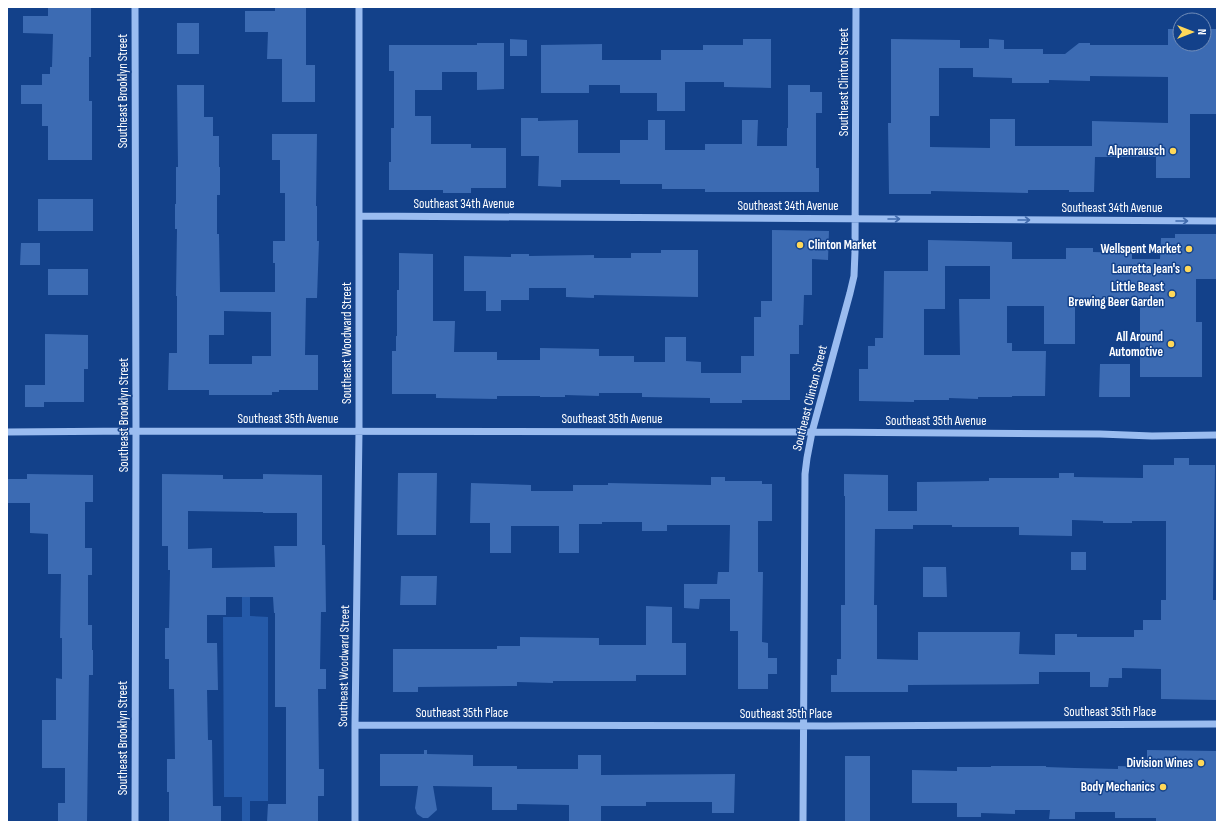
<svg xmlns="http://www.w3.org/2000/svg" width="1224" height="829" font-family="'Sofia Sans Condensed',sans-serif">
<rect width="100%" height="100%" fill="#13418a"/>
<path fill="#255aa9" d="M242,596H250V616L268,617V801H250V822H242V797H224L223,617H242Z"/>
<path fill="#3c6bb3" fill-rule="evenodd" d="M48,7H91V57H89V101H92V160H48V126H42V104H21V85H42V74H50V67H52L53,34L23,33V16H48Z
M275,7H306V65H315V102H282V59H267L268,32H245V11H275Z
M177,23H199V54H177Z
M1168,29H1180V44H1204V29H1217V114H1190V178H1156V157H1095L1094,192H1069V190H1028V193L931,191V194H889L888,123H891V39L960,40V48H989V39L1004,40V49H1043V54H1065L1079,43H1090V45H1168ZM939,68H973V77L1012,78V83H1049V80L1090,81V76L1168,77V123L1092,121V146H1015V119H990V148L930,147V116H939Z
M510,39L527,40V56H510Z
M743,39H771V88L724,87V82H685V111H657V93H620V85H589V93H541V45L602,44V60H661V50H703V45H743Z
M477,43H504V89L477,90V72H442V90H415V116H431V144H471V148H506V188H471V193H443V190H389V162H391V128H394V71H389V45H477Z
M177,85H204V117H213V136H219V167H220V195H217V234H219L220,292H275V263H273V241H285V193H280V160H272V134H317L316,206H317V241H319L317,298H306L305,355H318V390H279V392H272V395H209V390H168L169,353H177V296H176L177,229H175V204H176V167H178ZM224,311L271,312V356H252V364H209V335H224Z
M788,85H810V92H822V113H816V168H819V192H705V189H662V184H620V180H561V187L538,186L539,156H521V118H538V121L578,120V153H620V140H648V120H665V150H705V144H742V120H758L757,146H787V128H788Z
M38,199H93V231H38Z
M772,230L829,231L828,260L812,259V295H804L803,325H799V354H790V400H742V403H710V398L642,397V393H599V396L565,395V397H540V396H497V399L436,398V394H392V351H396V336H397V290H399V253L433,254V321H455L454,352H497V360H540V348L599,349V356H634V362H665V337H686V361L701,362V373H741V356H754V317H761V301H772Z
M1175,234H1217V279H1196V322H1202V377H1140V300L1075,298V344H1044V306H1007V343H1012V351H1046L1045,396H1012V397H978V399L949,398V400H914V402L859,401V369H868V346H875V338H883L884,271H928V240L1012,242V259H1066V248H1093V252L1132,253V259H1160L1161,238H1175ZM945,266H990V299H959L960,355H924V309H945Z
M21,243H40V265H20Z
M661,250H698V297L594,295V298L566,297V288H529V300H501V311H486V291H464V256L511,257V254H529V256L594,255V258H631V253H661Z
M48,269H88V295H48Z
M45,334L88,335V369H84V402H44V407H25V385H45Z
M1100,364H1130V397H1099Z
M1174,458H1189V465H1215L1213,600H1217V700L1161,699V669L1122,668V678H1109L1108,687H1090V672H1039V684L908,685V692H831V675H837V659H841V605H845V496H844V474L888,475V511H917V482L989,481V478H1059V473H1074V477L1143,478V465H1174ZM1072,520L1103,521V523H1132V521H1166V600H1161V620H1143V630H1134V637H1077V634H1055V655L1019,654L1020,632H918V660L877,659V605H874L875,529H913V525H952V527H1019V535L1072,536Z
M398,473H437L436,535H397Z
M27,474L93,475V502H85V548H92V575H88V625H92V650H93V675H89L87,822H58V803H65V768H42V720H56V678L62,679V638H60L61,574H48V534L30,533V503H7V479H27Z
M162,474L223,475V479H263V474L322,475V545H325L326,612H321L320,669H326V689H318L319,769H324V796H318V822H267L268,804H286V707H275V613H274L273,597H226V615H207V643H217L218,690H207L208,740H212L213,806H221V822H169V792H167V759H175L174,689H169V659H165V628H169L170,570H168V546H162ZM188,511L263,512V513H297V546H274L275,567L212,568V548L188,549Z
M711,477H725V481H762V484H772V521H758V572H763L762,642L768,643V658H777V674H768V689H738V631H730V599H700L699,609L684,608V584H717L718,572H729L730,525H667V531H642V522H602V524H579V553H559V526H511V553H490V523H470L471,483L531,485V491H573V485H608V483L711,485Z
M1071,552H1086V570H1071Z
M923,567H946L947,597H923Z
M401,576H437L436,605H400Z
M646,606L672,607V643H686V675H636V681H553V683L517,682V686L418,687V692H393V649H497V646H520V637L599,638V645H646Z
M424,750H427V754L473,755V766H517V769H578V755H601V775L735,774L734,813H712V802H646V806H601V822H569V805L517,804V810H492V787L433,786L437,810L428,818H423L417,814L415,808L418,786H380V754H424Z
M1147,750L1217,751V822H1156V818H1115V812H1075V819H1049L1050,810H1015V814L981,813V817H957V803H912V770L957,771V767H991V766H1046V767L1075,768L1118,769V766L1147,767Z
M845,756H870V822H845Z"/>
<g fill="none" stroke-linecap="round" stroke-linejoin="round">
<path stroke="#9abcf0" stroke-width="7" d="M359,216L1217,221
M7,432L136,431L812,432L1100,434L1152,436L1217,435
M355,725L826,726L1217,724
M135,822L136,431L135,7
M355,822V725L359,431V7
M803,822L805,474L807,458L812,432L850,293L854,276L855,252L856,7"/>
</g>
<defs><path id="oneway-shaft" d="M-6 0H5M1.5-3L5.5 0L1.5 3" fill="none" stroke-width="1.6" stroke-linecap="round" stroke-linejoin="round"/></defs>
<g stroke="#426cae">
<use href="#oneway-shaft" transform="translate(894 219)"/>
<use href="#oneway-shaft" transform="translate(1024 220)"/>
<use href="#oneway-shaft" transform="translate(1182 221)"/>
</g>
<g fill="#ffd859" stroke="#13418a" stroke-width="1.5">
<circle cx="1173" cy="151" r="4"/>
<circle cx="800" cy="245" r="4"/>
<circle cx="1189" cy="249" r="4"/>
<circle cx="1188" cy="269" r="4"/>
<circle cx="1172" cy="294" r="4"/>
<circle cx="1171" cy="344" r="4"/>
<circle cx="1201" cy="763" r="4"/>
<circle cx="1163" cy="787" r="4"/>
</g>
<g text-anchor="middle" dominant-baseline="central" stroke-width="3" stroke-linejoin="round" paint-order="stroke">
<g font-size="13" fill="#fff" stroke="#13418a">
<text transform="translate(844 82) rotate(-90)">Southeast Clinton Street</text>
<text transform="translate(123 91) rotate(-90)">Southeast Brooklyn Street</text>
<text x="464" y="204">Southeast 34th Avenue</text>
<text x="788" y="206">Southeast 34th Avenue</text>
<text x="1112" y="208">Southeast 34th Avenue</text>
<text transform="translate(347 343) rotate(-90)">Southeast Woodward Street</text>
<text transform="translate(810 398) rotate(-76)">Southeast Clinton Street</text>
<text transform="translate(124 415) rotate(-90)">Southeast Brooklyn Street</text>
<text x="288" y="419">Southeast 35th Avenue</text>
<text x="612" y="419">Southeast 35th Avenue</text>
<text x="936" y="421">Southeast 35th Avenue</text>
<text transform="translate(344 666) rotate(-89)">Southeast Woodward Street</text>
<text x="1110" y="712">Southeast 35th Place</text>
<text x="462" y="713">Southeast 35th Place</text>
<text x="786" y="714">Southeast 35th Place</text>
<text transform="translate(123 738) rotate(-90)">Southeast Brooklyn Street</text>
</g>
<g font-size="13" font-weight="bold" fill="#fff" stroke="#13418a" text-anchor="end">
<text x="1165" y="151">Alpenrausch</text>
<text x="808" y="245" text-anchor="start">Clinton Market</text>
<text x="1181" y="249">Wellspent Market</text>
<text x="1180" y="269">Lauretta Jean's</text>
<text x="1164" y="287">Little Beast<tspan x="1164" dy="15">Brewing Beer Garden</tspan></text>
<text x="1163" y="337">All Around<tspan x="1163" dy="15">Automotive</tspan></text>
<text x="1193" y="763">Division Wines</text>
<text x="1155" y="787">Body Mechanics</text>
</g>
</g>
<rect width="1224" height="829" fill="none" stroke="#ffffff" stroke-width="16"/>
<g transform="translate(1192 32) rotate(90)"><circle r="19" fill="#13418a" stroke="#718db9"/>
<path d="M0-3L7 15L0 10L-7 15Z" fill="#ffd859"/>
<text y="-6" font-size="11" font-weight="bold" text-anchor="middle" fill="#ffffff">N</text>
</g>
</svg>
